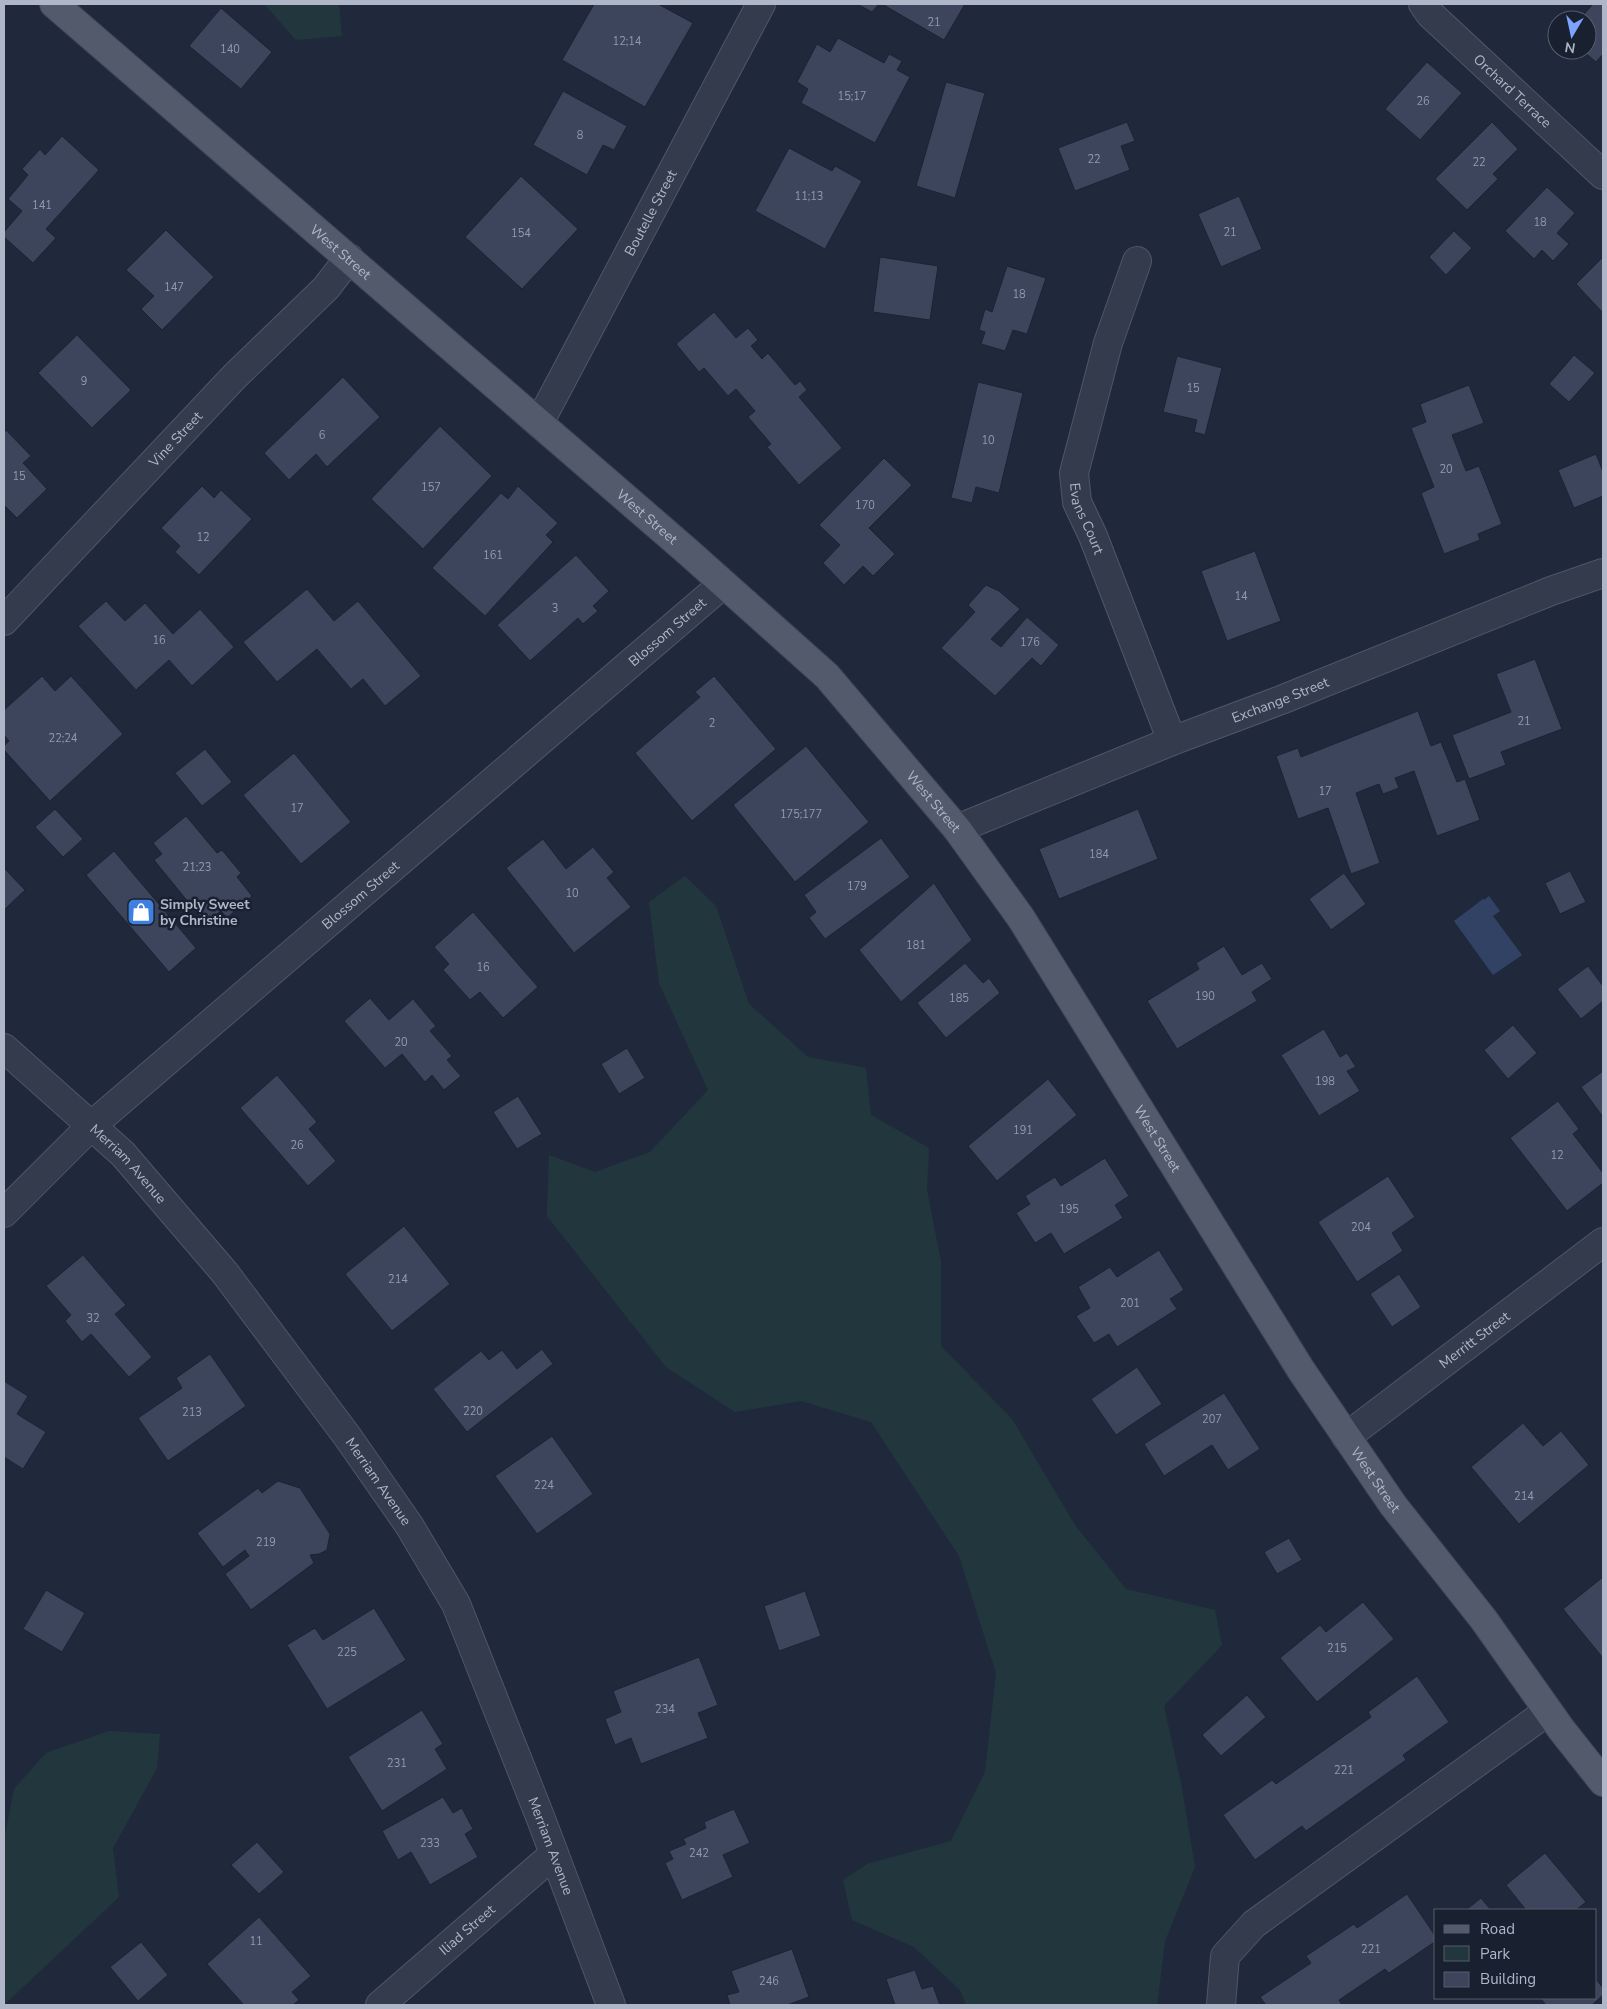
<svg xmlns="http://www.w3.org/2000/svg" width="1607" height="2009" font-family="'Nunito Sans',sans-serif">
<rect width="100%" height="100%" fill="#20293c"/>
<path fill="#22373d" d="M264,4H339L342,36L296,40Z
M685,876L716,906L749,1004L808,1057L866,1068L871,1115L929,1148L927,1190L941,1262V1346L1012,1419L1075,1525L1126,1589L1215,1610L1222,1645L1164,1706L1181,1783L1195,1867L1165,1941L1157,2005H966L960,1990L914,1947L852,1920L843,1880L867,1864L951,1841L985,1772L996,1673L959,1556L871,1422L801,1401L735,1412L666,1367L547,1216L549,1155L595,1172L650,1152L708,1090L659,983L649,902Z
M109,1731L160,1734L157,1768L113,1848L119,1897L4,2005V1840L14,1789L46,1753Z"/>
<path fill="#324265" d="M1489,896L1500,911L1493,916L1522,955L1493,975L1454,921L1483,899L1484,900Z"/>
<path fill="#3c455c" stroke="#1b2333" d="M594,4H658L693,23L645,107L562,60Z
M857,4H879L872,12Z
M882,4H965L944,40Z
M1593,4H1603V54L1596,62L1582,50H1587V20H1579Z
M221,8L272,52L241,89L189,46Z
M838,38L884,63L889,54L902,61L897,70L910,77L875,143L801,103L808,89L797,82L817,44L830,52Z
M1427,62L1462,93L1420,140L1385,109Z
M946,82L985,93L955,198L916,186Z
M563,91L627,126L614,150L603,145L587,175L533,145Z
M1127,122L1135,141L1121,146L1130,170L1075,191L1058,148Z
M1492,122L1518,149L1493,174L1498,179L1467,210L1435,179Z
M62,136L99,170L46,229L56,238L33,263L4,237V232L22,211L8,199L28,175L22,169L40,149L45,155Z
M789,148L832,171L835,166L862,181L825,249L755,211Z
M521,176L578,229L522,289L465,237Z
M1547,187L1575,213L1557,233L1569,244L1553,261L1542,250L1534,259L1505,231Z
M1239,196L1262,249L1221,267L1198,214Z
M166,230L214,277L162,330L141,309L154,296L126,270Z
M1454,231L1472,248L1446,275L1429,257Z
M880,257L938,266L930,320L873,312Z
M1603,257V313L1576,284Z
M1007,266L1046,278L1027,334L1013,330L1005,351L981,344L985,332L979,330L985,309L992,312Z
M714,312L736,338L748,328L758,340L751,346L762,359L768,353L795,385L800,381L807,390L799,397L842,448L799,485L767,447L771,444L748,417L755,411L736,389L728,396L704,368L699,372L676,344Z
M77,335L131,390L92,428L38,373Z
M1574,355L1595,373L1569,402L1549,384Z
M1177,356L1222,368L1205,435L1194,432L1197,420L1163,412Z
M343,377L380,417L327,467L316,454L289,480L264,453Z
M978,382L1023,393L999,493L976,487L972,503L951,498Z
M1469,385L1484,423L1452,435L1466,471L1479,466L1502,524L1478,534L1480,540L1444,554L1421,493L1434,487L1411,428L1426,422L1420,404Z
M440,426L492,476L423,549L371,499Z
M6,430L31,456L23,463L47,489L17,518L4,505V433Z
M1596,454L1603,472V496L1574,508L1558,470Z
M884,458L912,485L869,528L895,554L873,576L863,566L844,585L823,563L840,545L819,525Z
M202,486L214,498L221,490L252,519L199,575L175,552L180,546L161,528Z
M518,486L558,523L546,535L553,542L485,616L432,568L501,493L508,499Z
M1255,551L1281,621L1227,641L1201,571Z
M576,555L609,591L593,606L598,611L583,624L578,618L530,661L497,625Z
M986,585L999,591L1020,609L991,639L1001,647L1027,617L1059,645L1041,666L1032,658L995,696L941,648L975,612L968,605Z
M307,589L334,621L358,601L421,676L385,706L363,679L351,689L317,649L277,682L243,642Z
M106,601L125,621L145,603L173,634L200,609L234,647L192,686L169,660L136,690L78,626Z
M1535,659L1562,729L1501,752L1506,765L1469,779L1452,735L1511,712L1496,674Z
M42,676L55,691L71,676L123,734L50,801L4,750V746L9,741L4,735V710Z
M714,676L776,749L692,821L635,753L700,697L695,692Z
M1418,711L1431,746L1441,742L1457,782L1465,779L1480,820L1437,836L1414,771L1395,778L1399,788L1383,794L1379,784L1356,793L1380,863L1351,874L1328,808L1298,819L1276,756L1298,748L1301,757Z
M806,746L869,822L795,882L733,805Z
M205,749L232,782L202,806L175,773Z
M294,753L351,822L301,864L243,795Z
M55,809L83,839L63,857L35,827Z
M1138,809L1158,859L1059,899L1039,849Z
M186,816L217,853L222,850L241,873L237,877L252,896L227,918L221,911L206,924L154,860L162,854L153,843Z
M881,838L910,877L825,939L809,918L816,912L804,895Z
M543,839L566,869L593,847L614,872L607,878L631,907L574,953L506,868Z
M114,851L196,948L169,972L86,875Z
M4,868L25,890L4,910Z
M1570,871L1586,902L1560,914L1545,883Z
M1344,873L1366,904L1331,930L1309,899Z
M934,883L972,940L901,1002L859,950Z
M473,912L538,987L503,1018L480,992L470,1000L443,970L449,964L434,947Z
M1224,946L1242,975L1262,963L1272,979L1252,992L1257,1001L1177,1049L1147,1001L1199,969L1196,963Z
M965,963L983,983L989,978L1000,993L946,1038L917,1003Z
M1588,966L1603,986V1001L1581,1019L1557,989Z
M370,998L389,1020L413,999L436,1026L430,1031L452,1056L447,1060L461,1076L444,1090L432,1075L425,1082L402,1054L385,1068L344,1021Z
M1513,1025L1537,1053L1508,1079L1484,1050Z
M1324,1029L1340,1057L1347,1053L1356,1067L1347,1071L1360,1091L1319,1116L1281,1055Z
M627,1048L645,1078L619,1094L601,1064Z
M1603,1071V1117L1581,1087Z
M277,1075L317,1122L309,1129L336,1161L308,1186L240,1108Z
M1048,1079L1077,1115L997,1181L968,1146Z
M518,1096L542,1134L517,1149L493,1112Z
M1558,1101L1579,1129L1573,1134L1603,1173V1183L1567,1211L1510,1138Z
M1105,1158L1129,1196L1115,1205L1123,1218L1064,1254L1051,1233L1035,1243L1016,1213L1030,1204L1025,1196L1055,1177L1061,1186Z
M1388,1176L1415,1217L1392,1233L1403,1251L1357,1282L1318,1222Z
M404,1226L450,1284L392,1331L345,1274Z
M1159,1250L1184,1290L1170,1299L1177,1309L1117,1347L1109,1334L1094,1343L1076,1316L1090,1308L1078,1287L1110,1267L1117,1277Z
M83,1255L126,1305L115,1314L152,1357L129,1377L91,1334L82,1342L65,1321L71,1315L46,1286Z
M1399,1274L1421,1307L1392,1327L1370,1294Z
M542,1349L553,1364L467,1432L433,1389L481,1351L489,1360L502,1350L517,1369Z
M210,1354L246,1406L168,1461L138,1418L182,1388L176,1378Z
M1137,1367L1162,1404L1116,1435L1091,1399Z
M4,1381L28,1396L17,1414L46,1432L23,1469L4,1457Z
M1224,1393L1260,1449L1228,1470L1212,1445L1164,1476L1144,1444Z
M1523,1423L1543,1446L1561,1431L1589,1465L1519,1524L1471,1467Z
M552,1436L593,1494L537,1534L495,1476Z
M278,1481L300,1488L330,1534L327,1550L319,1554L310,1555L314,1563L251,1610L225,1574L249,1556L245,1550L223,1567L197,1533L258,1488L262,1493Z
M1289,1538L1302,1560L1277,1574L1264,1552Z
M1603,1577V1658L1563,1609Z
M46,1590L85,1613L62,1652L23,1629Z
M805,1591L821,1636L779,1651L764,1606Z
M1363,1602L1394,1639L1317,1702L1280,1658L1320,1625L1326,1632Z
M374,1608L406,1660L327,1709L287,1645L315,1628L323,1640Z
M699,1657L718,1705L698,1713L708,1738L641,1764L631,1738L615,1745L605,1719L621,1712L613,1691Z
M1417,1676L1449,1722L1403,1755L1406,1760L1306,1831L1302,1826L1255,1860L1223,1815L1272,1780L1276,1784L1371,1717L1368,1712Z
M1247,1695L1266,1717L1221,1756L1202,1735Z
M422,1710L443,1744L435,1749L447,1769L382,1811L348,1757Z
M443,1797L453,1813L462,1808L473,1829L465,1834L478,1857L430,1885L411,1852L398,1860L382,1831Z
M734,1809L750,1843L723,1855L733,1877L682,1900L665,1863L673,1859L669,1851L686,1844L683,1839L706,1828L704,1822Z
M257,1842L284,1872L259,1894L231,1865Z
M1545,1853L1586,1902L1576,1910H1526L1506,1885Z
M1407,1894L1436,1937V1941L1389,1973L1385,1969L1339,2000L1342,2005H1266L1260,1997L1311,1963L1306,1956L1354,1924L1357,1928Z
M1481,1898L1491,1910H1466Z
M259,1917L311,1976L292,1992L299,2000L293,2005H244L207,1964Z
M141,1942L168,1975L138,2001L110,1967Z
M792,1949L809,1997L787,2005H730L727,1995L739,1992L731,1971Z
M915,1970L922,1989L933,1986L940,2005H895L886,1979Z
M1596,1979L1603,1988V1995L1592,2005H1546L1541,1999L1542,1998H1596Z"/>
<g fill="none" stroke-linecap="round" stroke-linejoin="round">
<defs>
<g id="minor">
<path id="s1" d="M1423,4L1430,14L1603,175"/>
<path id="s2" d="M1137,261L1108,343L1074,473L1077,502L1093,536L1172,741"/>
<path id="s3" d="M539,423L761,4"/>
<path id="s4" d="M4,621L234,377L326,288L349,258"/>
<path id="s5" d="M957,829L1172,741L1281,700L1551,591L1603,573"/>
<path id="s6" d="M4,1048L123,1154L225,1273L347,1436L409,1525L456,1604L541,1819L611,2005"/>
<path id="s7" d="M4,1213L91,1126L723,584"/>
<path id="s8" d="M1346,1437L1603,1242"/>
<path id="s9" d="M380,2005L554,1854"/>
<path d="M1221,2005L1225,1956L1254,1924L1548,1711"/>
</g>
<g id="major">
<path id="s10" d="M54,4L687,551L827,676L957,829L1021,918L1301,1370L1393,1505L1484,1620L1561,1729L1603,1782"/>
</g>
</defs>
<use href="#minor" stroke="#4f5667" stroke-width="30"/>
<use href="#major" stroke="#3d4455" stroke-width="30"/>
<use href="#minor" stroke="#343b4c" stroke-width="28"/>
<use href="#major" stroke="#525a6c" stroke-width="28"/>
</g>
<defs>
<symbol id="shop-square" viewBox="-11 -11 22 22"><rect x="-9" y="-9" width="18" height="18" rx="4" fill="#3f7fe0" stroke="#192131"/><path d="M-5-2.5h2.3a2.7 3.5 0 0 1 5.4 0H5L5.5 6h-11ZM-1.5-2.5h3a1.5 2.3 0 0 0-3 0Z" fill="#fff"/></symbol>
</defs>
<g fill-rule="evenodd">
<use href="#shop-square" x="125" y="896" width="32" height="32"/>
</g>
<g text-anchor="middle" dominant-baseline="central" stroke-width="5" stroke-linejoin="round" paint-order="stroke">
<g font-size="11" fill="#929aad">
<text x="934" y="22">21</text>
<text x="627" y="41">12;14</text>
<text x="230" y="49">140</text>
<text x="852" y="96">15;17</text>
<text x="1423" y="101">26</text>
<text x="580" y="135">8</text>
<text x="1094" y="159">22</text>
<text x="1479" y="162">22</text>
<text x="809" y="196">11;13</text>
<text x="42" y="205">141</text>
<text x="1540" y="222">18</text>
<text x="1230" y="232">21</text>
<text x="521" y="233">154</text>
<text x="174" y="287">147</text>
<text x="1019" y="294">18</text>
<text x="84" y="381">9</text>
<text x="1193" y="388">15</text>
<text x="322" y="435">6</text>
<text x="988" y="440">10</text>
<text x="1446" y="469">20</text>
<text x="19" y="476">15</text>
<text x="431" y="487">157</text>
<text x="865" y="505">170</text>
<text x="203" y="537">12</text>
<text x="493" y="555">161</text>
<text x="1241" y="596">14</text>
<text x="555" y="608">3</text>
<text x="159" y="640">16</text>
<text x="1030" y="642">176</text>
<text x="1524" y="721">21</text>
<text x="712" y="723">2</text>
<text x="63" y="738">22;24</text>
<text x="1325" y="791">17</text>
<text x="297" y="808">17</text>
<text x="801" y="814">175;177</text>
<text x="1099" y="854">184</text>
<text x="197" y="867">21;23</text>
<text x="857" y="886">179</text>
<text x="572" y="893">10</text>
<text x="916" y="945">181</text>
<text x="483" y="967">16</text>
<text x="1205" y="996">190</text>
<text x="959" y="998">185</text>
<text x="401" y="1042">20</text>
<text x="1325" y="1081">198</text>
<text x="1023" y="1130">191</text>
<text x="297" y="1145">26</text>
<text x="1557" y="1155">12</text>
<text x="1069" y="1209">195</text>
<text x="1361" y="1227">204</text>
<text x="398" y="1279">214</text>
<text x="1130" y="1303">201</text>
<text x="93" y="1318">32</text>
<text x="473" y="1411">220</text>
<text x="192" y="1412">213</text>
<text x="1212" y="1419">207</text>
<text x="544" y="1485">224</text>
<text x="1524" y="1496">214</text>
<text x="266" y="1542">219</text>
<text x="1337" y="1648">215</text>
<text x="347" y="1652">225</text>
<text x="665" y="1709">234</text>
<text x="397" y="1763">231</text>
<text x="1344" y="1770">221</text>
<text x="430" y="1843">233</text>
<text x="699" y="1853">242</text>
<text x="256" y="1941">11</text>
<text x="1371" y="1949">221</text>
<text x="769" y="1981">246</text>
</g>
<g font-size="14" fill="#afb6c8" stroke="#192131">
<text stroke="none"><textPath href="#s1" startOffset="125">Orchard Terrace</textPath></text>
<text stroke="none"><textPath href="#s3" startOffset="238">Boutelle Street</textPath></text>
<text stroke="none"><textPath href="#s10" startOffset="379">West Street</textPath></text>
<text stroke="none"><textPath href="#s4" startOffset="250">Vine Street</textPath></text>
<text stroke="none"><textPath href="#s10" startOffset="784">West Street</textPath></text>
<text stroke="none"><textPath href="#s2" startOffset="269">Evans Court</textPath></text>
<text stroke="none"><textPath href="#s7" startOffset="882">Blossom Street</textPath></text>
<text stroke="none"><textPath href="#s5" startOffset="348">Exchange Street</textPath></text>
<text stroke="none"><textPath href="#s10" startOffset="1189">West Street</textPath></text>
<text stroke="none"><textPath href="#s7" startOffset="478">Blossom Street</textPath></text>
<text stroke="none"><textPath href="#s10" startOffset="1594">West Street</textPath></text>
<text stroke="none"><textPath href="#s6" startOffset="170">Merriam Avenue</textPath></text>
<text stroke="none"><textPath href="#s8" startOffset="161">Merritt Street</textPath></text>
<text stroke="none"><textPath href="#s10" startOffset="1999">West Street</textPath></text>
<text stroke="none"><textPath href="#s6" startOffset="575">Merriam Avenue</textPath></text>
<text stroke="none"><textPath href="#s6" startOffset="980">Merriam Avenue</textPath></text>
<text stroke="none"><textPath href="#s9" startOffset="115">Iliad Street</textPath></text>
</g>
<g font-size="14" font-weight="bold" fill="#afb6c8" stroke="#192131" text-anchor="start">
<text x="160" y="904">Simply Sweet<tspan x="160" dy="16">by Christine</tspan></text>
</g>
</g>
<rect width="1607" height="2009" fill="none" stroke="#afb6c8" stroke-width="10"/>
<rect x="1434" y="1909" width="162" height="90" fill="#192131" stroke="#555d6d"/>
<rect x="1444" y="1925" width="25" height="8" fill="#525a6c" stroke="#555d6d"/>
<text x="1480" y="1934" font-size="15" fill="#afb6c8">Road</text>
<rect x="1444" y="1946" width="25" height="15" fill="#22373d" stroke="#555d6d"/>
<text x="1480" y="1959" font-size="15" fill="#afb6c8">Park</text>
<rect x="1444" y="1972" width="25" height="15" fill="#3c455c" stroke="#555d6d"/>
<text x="1480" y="1984" font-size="15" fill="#afb6c8">Building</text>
<g transform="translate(1572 35) rotate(189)"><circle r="24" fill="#192131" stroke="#555d6d"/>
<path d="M0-4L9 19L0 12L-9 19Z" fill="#7da2ff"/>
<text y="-8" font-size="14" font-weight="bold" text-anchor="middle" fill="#afb6c8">N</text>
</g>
</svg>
